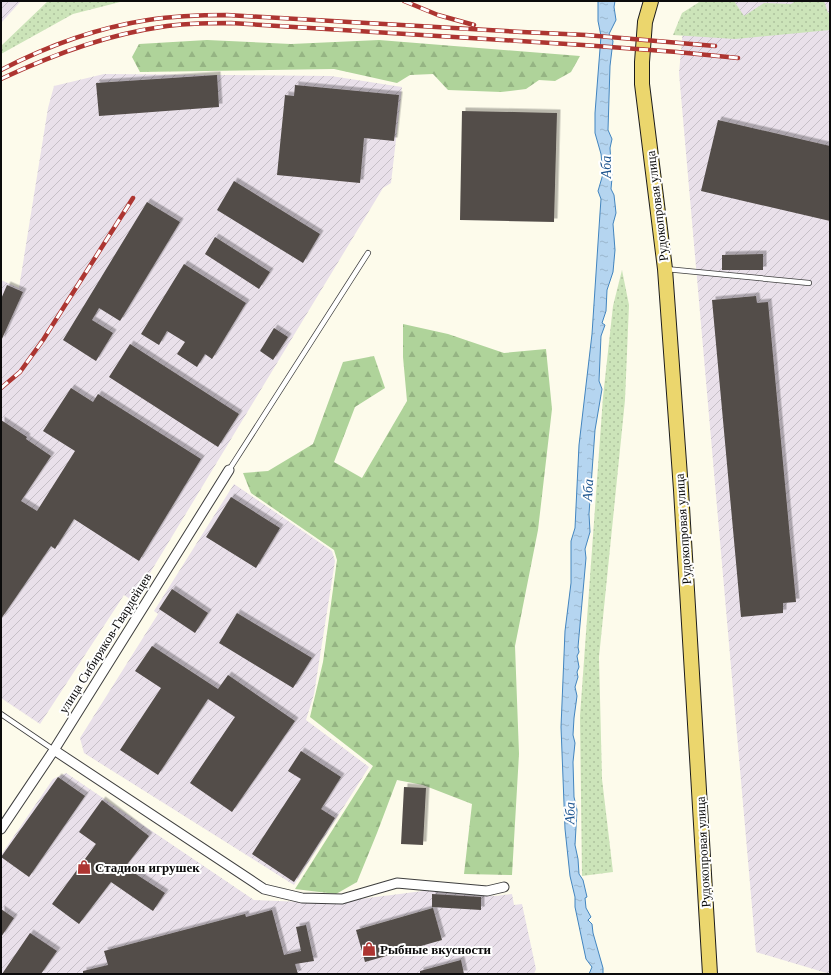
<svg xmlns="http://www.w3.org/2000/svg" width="831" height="975" font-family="'Times New Roman',serif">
<defs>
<pattern id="industrial-furrows" width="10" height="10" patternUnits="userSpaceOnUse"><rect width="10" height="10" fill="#e9e0ea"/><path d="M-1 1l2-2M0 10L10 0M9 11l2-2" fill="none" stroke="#c6bfc7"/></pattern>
<pattern id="grass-dots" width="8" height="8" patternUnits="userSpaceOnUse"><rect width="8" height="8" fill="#cce4b9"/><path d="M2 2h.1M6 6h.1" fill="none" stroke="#aec29e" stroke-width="1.8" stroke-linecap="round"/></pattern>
<pattern id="forest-firs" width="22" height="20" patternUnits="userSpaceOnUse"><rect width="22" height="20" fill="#afd39a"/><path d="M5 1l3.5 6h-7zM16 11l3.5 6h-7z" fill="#95b483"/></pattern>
<pattern id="water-ripples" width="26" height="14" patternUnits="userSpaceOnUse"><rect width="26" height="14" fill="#b5d5f0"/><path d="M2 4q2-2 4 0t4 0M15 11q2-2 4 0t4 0" fill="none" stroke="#9ab6cc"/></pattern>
<filter id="shadow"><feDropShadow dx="3.5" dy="-3.5" stdDeviation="0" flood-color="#0004"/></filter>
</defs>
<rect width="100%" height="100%" fill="#fdfbeb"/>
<path fill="url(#industrial-furrows)" d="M1,1H21L1,23Z
M712,1H830V974L756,952L679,73L683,29Z
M104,74L331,76L402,87L391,183L383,188L133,601L124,595L40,724L1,698V280L19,288L48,108L54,86Z
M234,484L332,551L335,561L314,694L306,720L369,767L294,885L84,753L80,738L158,614L154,611Z
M66,773L254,900L328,903L431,890L495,896L512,894L514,905L522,904L536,969L534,974H1V855L53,779Z"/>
<path fill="url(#grass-dots)" d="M48,1H124L73,14L1,54V46Z
M701,1H734L744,16L764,3L791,4L796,1H824L828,13L830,12V30L735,39L673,35L682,13Z
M622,270L629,305L625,400L599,657L602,779L613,872L582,876L580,716L603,397L613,306Z"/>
<path fill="url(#forest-firs)" d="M207,40L291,44L379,40L580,56L571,72L555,81L539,80L526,89L501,92L448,90L433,74L410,75L397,83L334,69L140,72L132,57L139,44Z
M403,324L448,334L504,353L546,349L552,409L538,530L515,646L519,754L512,875L464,874L472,804L423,785L397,780L377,833L357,882L336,894L295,889L373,766L310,717L323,662L337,560L334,550L251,493L243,473L268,471L313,444L343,362L374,356L385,388L355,407L334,462L362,478L407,401L403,357Z"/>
<path fill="url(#water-ripples)" stroke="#4385bf" d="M598,1H615L614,7L616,20L609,34L613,41L610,66L608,130L612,139L610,148L612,178L611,189L614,195L616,213L613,224L615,250L613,272L607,290L606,311L602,323L605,325L601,336L599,381L602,389L595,430L589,514L590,532L585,549L586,558L578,647L579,652L577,656L579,667L577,672L578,677L575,687L577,696L574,718L573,735L575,743L573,762L574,797L577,810L575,845L578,859L579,874L583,880L587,897L585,898L586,908L591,917L588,920L592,924L593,933L603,968V974H589L592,967L586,959L575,907V897L570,876L565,829L561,727L565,631L571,583V541L575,528L579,445L592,334L600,213L601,199L598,191L603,174L601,154L595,133V113L601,36L598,21Z"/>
<path fill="#534d49" filter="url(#shadow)" d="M217,75L219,107L99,116L96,83Z
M295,85L399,95L394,141L364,138L360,183L277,175L285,95L294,96Z
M462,111L557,113L554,222L460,220Z
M718,120L830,146V221L701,191Z
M234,181L320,234L303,263L217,210Z
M147,202L180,222L120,321L99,308L92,320L113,333L96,361L63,340Z
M215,237L270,272L259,289L205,254Z
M763,254V270H722V255Z
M184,264L246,303L212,359L205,354L197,367L177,354L185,342L167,331L159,345L141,334Z
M7,285L23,292L1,341V299Z
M756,296L757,303L768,302L796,602L783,603V613L741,617L712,300Z
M274,328L288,337L273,360L260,351Z
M130,344L239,414L218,447L109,377Z
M71,388L93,402L98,394L201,459L139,561L74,519L55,549L51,546L1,619V420L27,437L26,439L51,456L21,501L37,511L75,451L43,431Z
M231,497L280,528L256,568L206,537Z
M172,589L208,613L195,633L159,609Z
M237,613L312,658L293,688L219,643Z
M152,646L218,689L228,675L295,721L232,812L190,783L235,717L208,699L158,775L120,750L161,688L135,671Z
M301,751L341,777L321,809L335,818L294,882L252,854L301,779L288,771Z
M58,777L85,796L29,877L1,857Z
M404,787L426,788L423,845L401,844Z
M102,800L149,836L125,867L165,893L153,911L111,882L79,924L52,904L96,844L79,832Z
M432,894L481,897V910L432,907Z
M433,908L442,940L365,962L356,930Z
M1,909L14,918L1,937Z
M272,910L284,955L301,951L296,927L306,925L314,961L295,964L298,974H83V971L108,965L104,951L245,914L246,917Z
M30,933L57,951L41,974H2Z
M461,960L464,974H420V971Z"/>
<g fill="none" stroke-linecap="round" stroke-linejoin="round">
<defs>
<path id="lane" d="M666,269L809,283
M229,470L368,253
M1,714L54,750"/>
<path id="street" d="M54,750L264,889L302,898L342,899L397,883L487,891L504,887
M1,829L54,750L229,470"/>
<path id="primary" d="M651,1L645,22L642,62V84L665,269L681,490L710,974"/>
</defs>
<use href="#lane" stroke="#3e3e3e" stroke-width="6"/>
<use href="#street" stroke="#3e3e3e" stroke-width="11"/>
<use href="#primary" stroke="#1c1c1c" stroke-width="16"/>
<use href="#lane" stroke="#fff" stroke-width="4.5"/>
<use href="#street" stroke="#fff" stroke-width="9"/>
<use href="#primary" stroke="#ebd66d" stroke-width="14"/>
<defs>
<path id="rail" d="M404,1L438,15L474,25
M1,70C47,46 96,28 148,20C174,16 201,15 227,15L522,32L586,35L715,46
M1,79C52,55 105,35 161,27C184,23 208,23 231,23L583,45L677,52L738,58
M1,388L20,372L43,340L133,198"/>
</defs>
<use href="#rail" stroke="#ad3531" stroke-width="4.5"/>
<use href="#rail" stroke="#fff" stroke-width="3" stroke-dasharray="9" stroke-linecap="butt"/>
</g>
<defs>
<symbol id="shop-bare" viewBox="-9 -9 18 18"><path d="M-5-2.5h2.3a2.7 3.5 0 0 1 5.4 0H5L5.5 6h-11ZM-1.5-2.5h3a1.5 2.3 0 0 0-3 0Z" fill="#ad3531" stroke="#fff" stroke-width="2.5" paint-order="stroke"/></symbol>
</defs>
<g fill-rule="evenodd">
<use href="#shop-bare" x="74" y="857" width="20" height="20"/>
<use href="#shop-bare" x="359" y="939" width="20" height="20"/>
</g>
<g text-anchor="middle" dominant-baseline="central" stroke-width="4" stroke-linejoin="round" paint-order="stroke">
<g font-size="13" fill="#0b0b0b" stroke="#fff">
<text transform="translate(657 206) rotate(-97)">Рудокопровая улица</text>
<text transform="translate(683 529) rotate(-94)">Рудокопровая улица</text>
<text transform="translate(105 643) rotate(-58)">улица Сибиряков-Гвардейцев</text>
<text transform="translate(703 852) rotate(-93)">Рудокопровая улица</text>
</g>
<g font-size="13" font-weight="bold" fill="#0b0b0b" stroke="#fff" text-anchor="start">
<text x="95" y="867">Стадион игрушек</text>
<text x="380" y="949">Рыбные вкусности</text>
</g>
<g font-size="14" font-style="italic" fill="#215890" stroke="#fff">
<text transform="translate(606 167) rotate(-90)">Аба</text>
<text transform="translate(588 490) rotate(-86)">Аба</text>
<text transform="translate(570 813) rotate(-89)">Аба</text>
</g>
</g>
<rect width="831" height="975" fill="none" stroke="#0b0b0b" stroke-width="4"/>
</svg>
